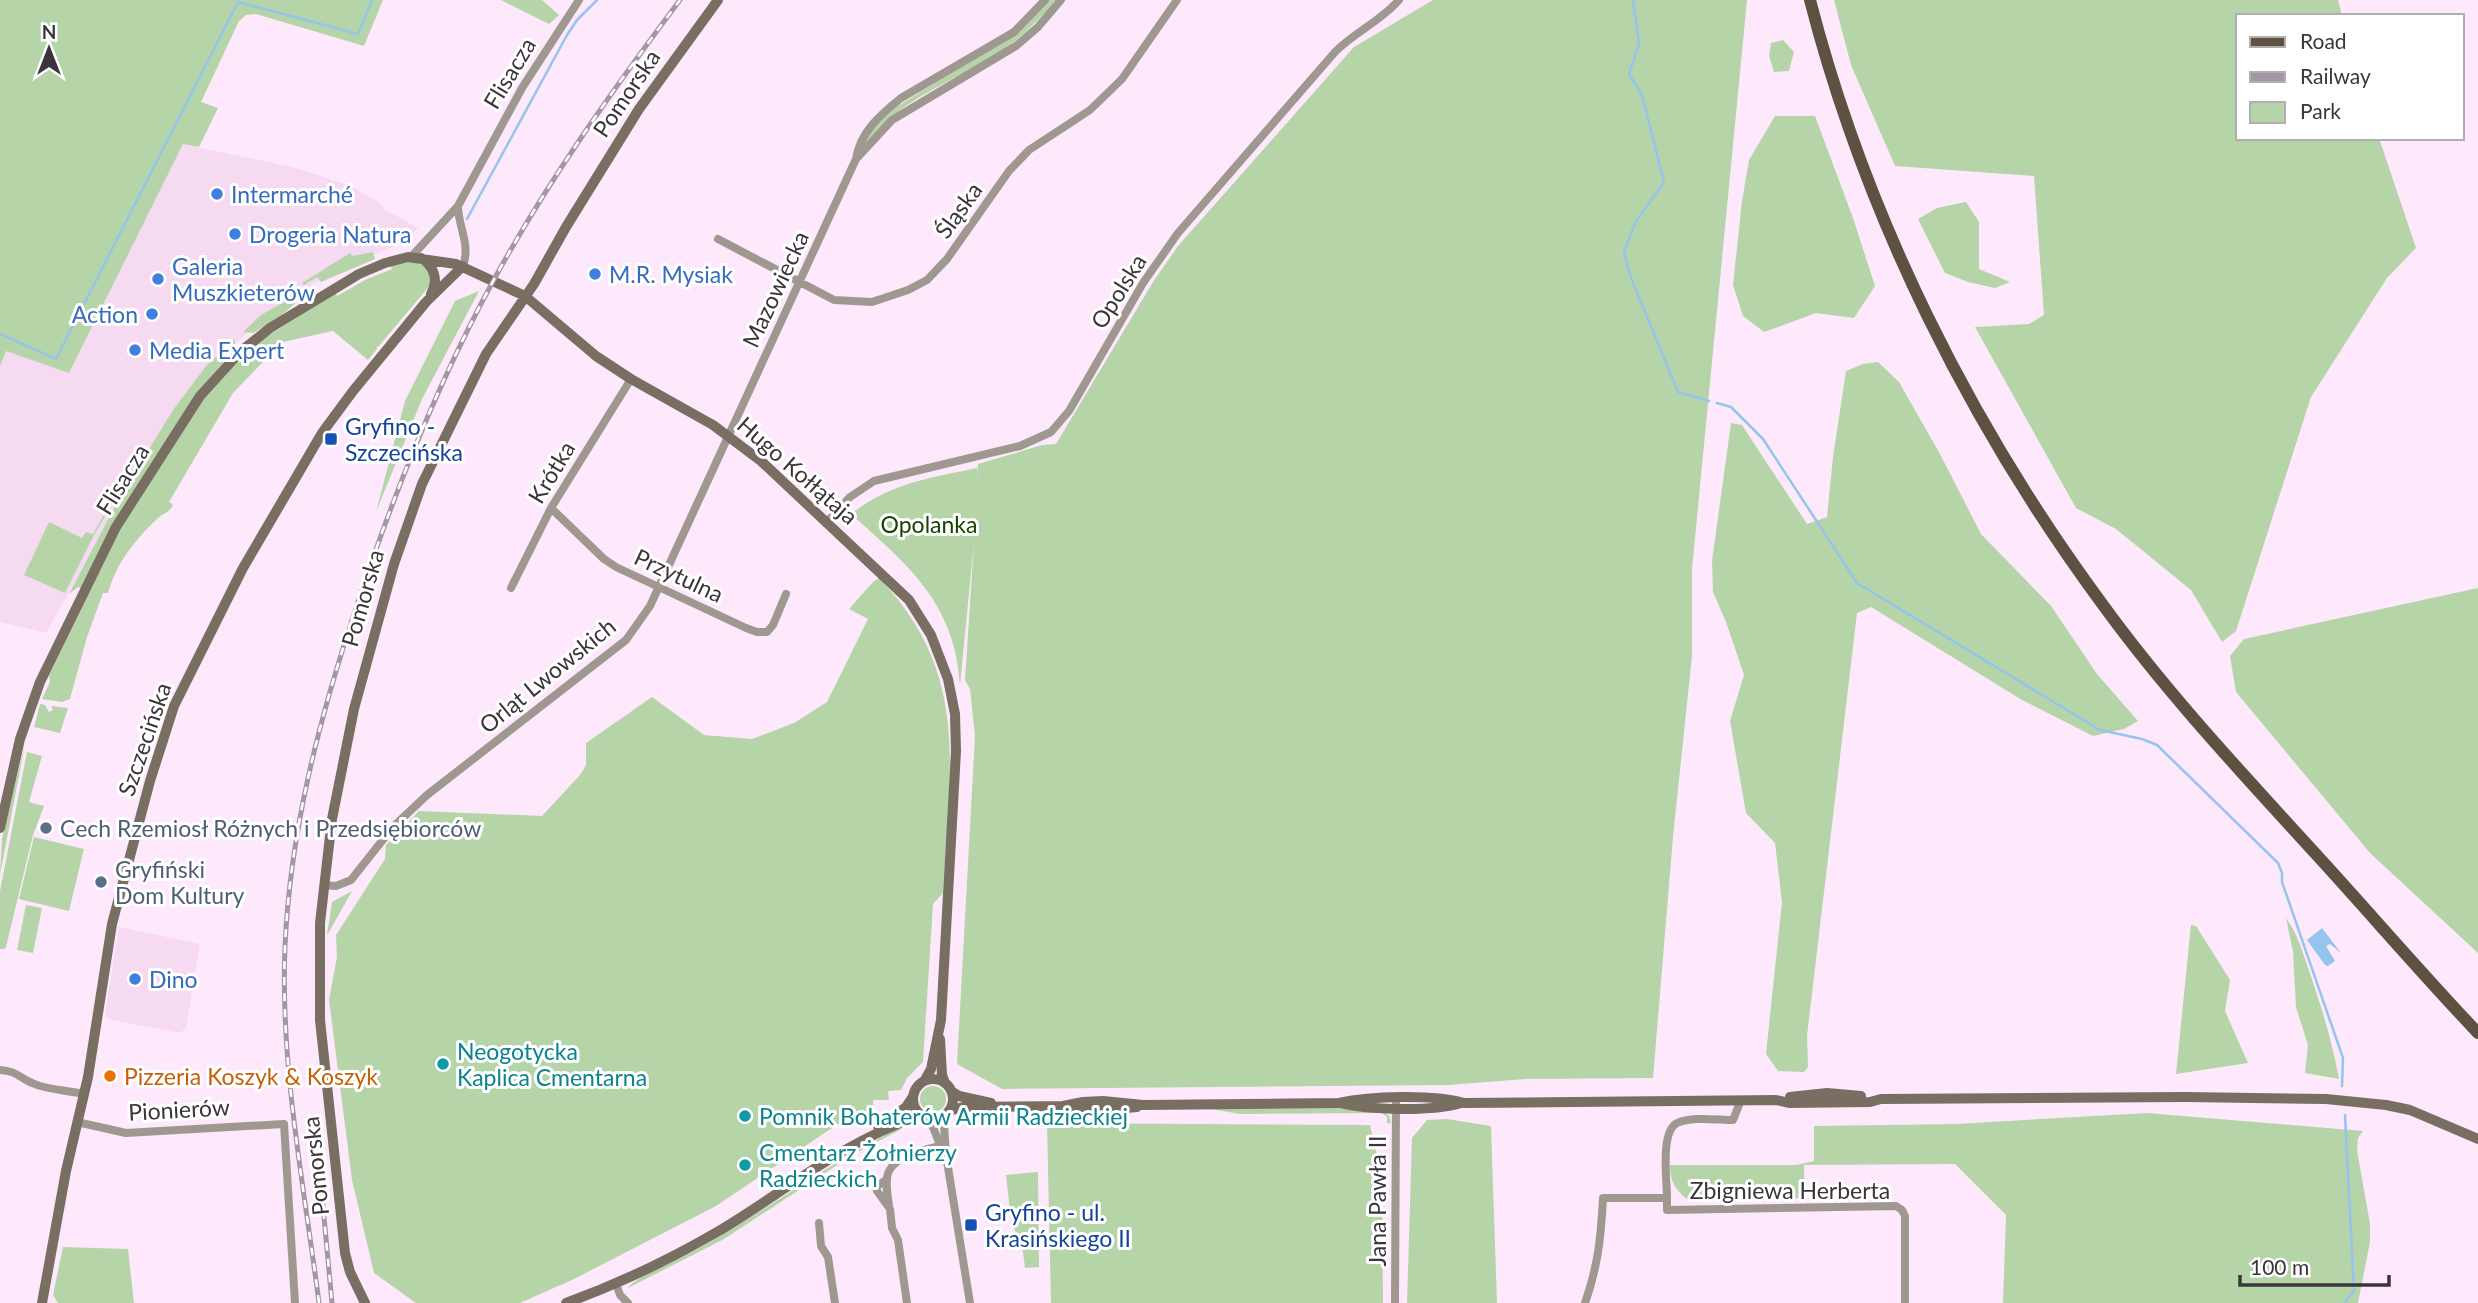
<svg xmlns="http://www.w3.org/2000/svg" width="2478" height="1303" font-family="Lato,sans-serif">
<rect width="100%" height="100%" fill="#fde9fb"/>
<path fill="#f5daf2" d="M183,144L296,168L353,187L380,203L384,209L418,228L403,243L333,271L267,315L210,367L105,528L46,633L0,622V366L5,350L69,373Z
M119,927L200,944L186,1028L180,1033L108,1019L105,1015Z"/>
<path fill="#b5d5a8" d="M0,0H383L364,46L256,14L246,15L239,21L201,102L218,108L199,147L183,144L69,373L6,351L0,366Z
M501,0H542L559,15L549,24Z
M1049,0H1057C1040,19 1022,37 1002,51C957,81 896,99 865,146L863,144L874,126L891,110L1013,35Z
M1433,0H1747L1692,569V656L1673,837L1653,1078L1526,1079L1448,1085L1002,1089L957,1064L975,736L970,689L965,680L974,542L960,685C955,603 908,565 851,514C891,483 929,478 977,468V477L978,464L1042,445L1056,444L1153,282L1178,246L1354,47Z
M1834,0H2338L2342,16H2238V138H2379L2416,248L2387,278L2311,397L2236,631L2222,642L2191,590L2116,529L2076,508L1975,327L2029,324L2044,315L2034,176L1895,166L1851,65Z
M1783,40L1794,52L1789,71L1774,72L1769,56L1771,43Z
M1775,116H1815L1853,218L1875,286L1854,318L1816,313L1764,332L1743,316L1733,285L1742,201L1749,160Z
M1966,202L1979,222V269L2010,282L1995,288L1968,282L1945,273L1918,219L1937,208Z
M373,252L375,259L321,282L317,277L304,285L302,283L350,253L352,256Z
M405,262H416L426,267L432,283L378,347H376L377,349L368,360L333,331L278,343L262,363L233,393L169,502L173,505C169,513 163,513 157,519C134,541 117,562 108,593H103L87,637L70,699L62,702L42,699L50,682L49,676L122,526L207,394L239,359L266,337L336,293L337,296L367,279L392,269L391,266Z
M303,291L295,298L297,301L300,299L282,315L253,333L243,332L261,315Z
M479,291L422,399L376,512L405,401L455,301Z
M235,339L234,350L193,398L121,510L81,588L78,587L69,594L122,493L173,410L206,366Z
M1878,362L1899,382L1940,454L1981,534L2051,606L2097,674L2138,721L2124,729L2093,736L2022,700L1871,607L1857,613L1807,1036L1808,1067L1804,1072L1778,1071L1766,1054L1782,902L1775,843L1746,813L1730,721L1744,675L1726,622L1713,592L1712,561L1731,423L1742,425L1807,524L1827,517L1833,457L1846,371L1863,364Z
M141,454L94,535L65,593L24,575L49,522L82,538L86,532L93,534L113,499L108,495L109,490L111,489L117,491Z
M879,578C972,674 949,771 943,893L933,904L923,1062L907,1078L901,1090L888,1091L889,1100H873L874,1111L847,1118L716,1206L574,1279L520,1303H416L374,1273L352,1180L329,1000L337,957L336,935L385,859L386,845L419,811L542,816L580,775L586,765V743L652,697L704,735L752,739L794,723L827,702L868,619L849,609L873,582Z
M2478,588V953L2370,853L2236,692L2230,656L2244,639Z
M40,704L45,705L49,712L53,710L51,706L68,708L60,733L34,727Z
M25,744L0,875L2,838Z
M27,752L42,756L29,802L44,806L33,835L6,947L4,949H0V891Z
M34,837L84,849L69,911L19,899Z
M352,891L329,932L327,935L332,902Z
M26,905L42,908L33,953L17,950Z
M2286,918C2297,933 2302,950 2308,968C2321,1005 2332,1041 2339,1079L2305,1073L2308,1045L2296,1007L2293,952Z
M2191,925L2196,926L2230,980L2225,1011L2248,1063L2176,1074Z
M920 1099a13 13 0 1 1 26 0a13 13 0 1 1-26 0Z
M1335,1108L1383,1111L1389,1116L1391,1123H1387V1117L1382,1113L1240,1114L1211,1109Z
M2147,1113L2363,1131L2358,1138L2357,1150L2370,1224V1242L2358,1303H2003L2006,1215L1955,1164L1804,1165L1805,1198L1689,1201C1676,1190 1670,1183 1670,1165H1796L1814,1161V1126L1956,1124Z
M1447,1119L1491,1126L1497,1303H1407L1412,1138L1427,1120Z
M1047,1123L1370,1125L1382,1177L1383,1303H1051Z
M903,1126L900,1130L854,1154L724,1239L628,1288C632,1279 680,1259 692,1252C764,1213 829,1162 903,1126Z
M1038,1172L1039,1267L1025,1268L1023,1252L1011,1220L1006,1175Z
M63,1247L128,1249L134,1303H58L53,1295Z"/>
<path fill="#95c4ec" d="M2322,928L2341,953L2330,944L2326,946L2335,961L2328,966L2325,965L2307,940Z"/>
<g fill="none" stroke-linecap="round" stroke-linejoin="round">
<path stroke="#95c4ec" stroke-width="2.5" d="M1633,0L1639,44L1629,74L1642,95L1664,182L1635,223L1624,252L1631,278L1678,392L1709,401
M467,219L567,35L577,20L597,0
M0,334L56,359L238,2L358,34L372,0
M1717,403L1731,407L1763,439L1857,583L2100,730L2142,739L2157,745L2278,863L2282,873V882L2343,1058L2342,1086
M2344,1303L2354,1291L2345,1115"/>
<path stroke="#9f9890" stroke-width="8" d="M856,159L892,120L1016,46L1038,27L1061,0
M458,206C458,227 471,244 463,266
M718,239L834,300L872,302L908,290L927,280L947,259L1009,171L1029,150L1090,110L1122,79L1177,0
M411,257L458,206L522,88L579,0
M551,508L604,559L616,567L746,628L757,632H767L773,625L786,594
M827,522L850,497L874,481L1020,446L1051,432L1069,411L1143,283L1178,233L1335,52C1355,32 1381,21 1399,0
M511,588L551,508L631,379
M324,885L336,886L351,880L393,827L427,795L626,640L650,606L856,159C860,132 881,114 901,98L1014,32L1045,0
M0,1070C17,1071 18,1077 32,1083C47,1090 67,1090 84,1094
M946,1114L944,1124L946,1155L970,1303
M926,1119L933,1127L942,1150
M77,1122L126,1133L284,1124L295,1303
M886,1180L876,1187L877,1191L890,1209L892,1228L898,1240L907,1303
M1667,1198C1667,1180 1660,1132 1677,1123C1692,1116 1717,1120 1733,1120L1741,1100
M889,1206C888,1196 884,1181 889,1171C897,1155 924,1150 940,1146
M819,1223L821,1246L828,1257L835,1303
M616,1284L620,1295L628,1303
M1395,1303L1396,1099
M1585,1303C1598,1266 1601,1237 1603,1198H1667V1210L1896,1206L1902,1210L1905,1216V1303"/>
<path stroke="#786e62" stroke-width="10" d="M421,258C434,266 439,280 431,294
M0,828L20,739L40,682L116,527L200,396L240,352L270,328L359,274L385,263L408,257L456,264L525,296L596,356L631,379L713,425L761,461L909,600L931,635L948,679L955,714L956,751L941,1020L931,1069L925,1080
M940,1039L942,1075L945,1083
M913 1099a20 20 0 1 1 40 0a20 20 0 1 1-40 0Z
M951,1091L959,1096L991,1103
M1790,1097L1827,1093L1861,1096
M1339,1103C1370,1096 1433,1094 1464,1103L1776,1100L1789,1103L1870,1102L1881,1099L2185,1097L2326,1099L2386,1105L2410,1110L2478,1139
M1069,1107L1104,1110L1137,1107
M949,1111L963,1107L1063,1106L1083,1102L1103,1101L1143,1105L1339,1103C1369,1110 1432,1112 1461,1103
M878,1127L906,1107L912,1098
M42,1303L66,1171L88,1077L112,924L150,781L174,706L243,568L322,433L353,391L426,302L463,266
M365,1303L350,1272L345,1253L320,1020V923L332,819L354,709L394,564L422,484L486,354L534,284L566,227L639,109L718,0
M566,1303C618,1284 669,1260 717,1232C775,1198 829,1153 891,1127C901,1122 910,1117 922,1117"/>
<path stroke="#5d5142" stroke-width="12" d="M1810,0C1866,217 1970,425 2103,605C2167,693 2241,772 2314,852C2369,912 2422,974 2478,1033"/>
<defs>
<path id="rail" d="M319,1163L332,1303
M319,1303C304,1185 280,1066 285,947C290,831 319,720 355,611C393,495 438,381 497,274C550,178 614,88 680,0"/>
</defs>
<use href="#rail" stroke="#a596a3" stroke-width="5"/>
<use href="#rail" stroke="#fff" stroke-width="2.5" stroke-dasharray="8" stroke-linecap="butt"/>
</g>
<g fill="#3f7fe0" stroke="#fff" stroke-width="2.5">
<circle cx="217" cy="194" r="7"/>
<circle cx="235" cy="234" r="7"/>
<circle cx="595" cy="274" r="7"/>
<circle cx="158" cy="279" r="7"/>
<circle cx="152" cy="314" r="7"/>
<circle cx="135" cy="350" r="7"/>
<circle cx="135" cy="979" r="7"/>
</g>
<g fill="#1a4fb4" stroke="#fff" stroke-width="2.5">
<rect x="324" y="432" width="14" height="14" rx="3.5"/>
<rect x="964" y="1218" width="14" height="14" rx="3.5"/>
</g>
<g fill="#5c6f8a" stroke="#fff" stroke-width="2.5">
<circle cx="46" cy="828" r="7"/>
<circle cx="101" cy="882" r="7"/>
</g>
<g fill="#0f9aa8" stroke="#fff" stroke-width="2.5">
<circle cx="443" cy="1064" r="7"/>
<circle cx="745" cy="1116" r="7"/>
<circle cx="745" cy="1165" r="7"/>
</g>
<circle fill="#e8710a" stroke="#fff" stroke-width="2.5" cx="110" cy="1076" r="7"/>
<g text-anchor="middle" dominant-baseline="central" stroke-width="6" stroke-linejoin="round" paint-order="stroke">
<g font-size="23" fill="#3c343b" stroke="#fff">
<text transform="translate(509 73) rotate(-59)">Flisacza</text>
<text transform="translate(626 93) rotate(-56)">Pomorska</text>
<text transform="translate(958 210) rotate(-54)">Śląska</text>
<text transform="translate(775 289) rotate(-65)">Mazowiecka</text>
<text transform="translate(1118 291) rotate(-58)">Opolska</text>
<text transform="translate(798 470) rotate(41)">Hugo Kołłątaja</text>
<text transform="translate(551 472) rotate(-59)">Krótka</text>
<text transform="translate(122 479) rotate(-58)">Flisacza</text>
<text transform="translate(679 575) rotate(25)">Przytulna</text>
<text transform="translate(362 598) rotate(-74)">Pomorska</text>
<text transform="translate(547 675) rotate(-39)">Orląt Lwowskich</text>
<text transform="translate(144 739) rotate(-71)">Szczecińska</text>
<text transform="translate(179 1109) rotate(-3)">Pionierów</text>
<text transform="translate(315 1166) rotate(-96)">Pomorska</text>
<text x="1790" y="1190">Zbigniewa Herberta</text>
<text transform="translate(1377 1201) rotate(-90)">Jana Pawła II</text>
</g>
<g font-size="23" fill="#366cbe" stroke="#fff" text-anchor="start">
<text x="231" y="194">Intermarché</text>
<text x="249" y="234">Drogeria Natura</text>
<text x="172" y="266">Galeria<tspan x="172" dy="26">Muszkieterów</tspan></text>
<text x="609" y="274">M.R. Mysiak</text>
<text x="138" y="314" text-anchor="end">Action</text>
<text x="149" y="350">Media Expert</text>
<text x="149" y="979">Dino</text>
</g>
<g font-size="23" fill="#164399" stroke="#fff" text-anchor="start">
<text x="345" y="426">Gryfino -<tspan x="345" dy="26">Szczecińska</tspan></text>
<text x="985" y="1212">Gryfino - ul.<tspan x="985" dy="26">Krasińskiego II</tspan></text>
</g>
<g font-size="23" fill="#184300" stroke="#fff">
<text x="929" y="524">Opolanka</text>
</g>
<g font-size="23" fill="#4e5e75" stroke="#fff" text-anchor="start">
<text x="60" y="828">Cech Rzemiosł Różnych i Przedsiębiorców</text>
<text x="115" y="869">Gryfiński<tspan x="115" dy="26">Dom Kultury</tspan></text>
</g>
<g font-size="23" fill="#0d838f" stroke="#fff" text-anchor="start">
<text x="457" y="1051">Neogotycka<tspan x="457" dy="26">Kaplica Cmentarna</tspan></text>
<text x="759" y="1116">Pomnik Bohaterów Armii Radzieckiej</text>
<text x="759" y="1152">Cmentarz Żołnierzy<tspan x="759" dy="26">Radzieckich</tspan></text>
</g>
<g font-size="23" fill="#c56008" stroke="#fff" text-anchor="start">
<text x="124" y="1076">Pizzeria Koszyk &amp; Koszyk</text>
</g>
</g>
<rect x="2236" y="14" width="228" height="126" fill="#ffffff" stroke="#b1aeb1" stroke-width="2"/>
<rect x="2250" y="37" width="35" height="10" fill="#5d5142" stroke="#b1aeb1" stroke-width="2"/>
<text x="2300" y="49" font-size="21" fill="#3c343b">Road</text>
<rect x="2250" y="72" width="35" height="10" fill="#a596a3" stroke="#b1aeb1" stroke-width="2"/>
<text x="2300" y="84" font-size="21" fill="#3c343b">Railway</text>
<rect x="2250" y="102" width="35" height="21" fill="#b5d5a8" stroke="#b1aeb1" stroke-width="2"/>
<text x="2300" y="119" font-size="21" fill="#3c343b">Park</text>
<g transform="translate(49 49)" stroke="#ffffff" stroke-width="5" paint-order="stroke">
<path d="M0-5L12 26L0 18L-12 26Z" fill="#3c343b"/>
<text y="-10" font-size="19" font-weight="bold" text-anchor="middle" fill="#3c343b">N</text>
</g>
<path d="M2240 1275v10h149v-10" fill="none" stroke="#3c343b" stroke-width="3.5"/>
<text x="2250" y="1275" font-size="21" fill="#3c343b" stroke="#ffffff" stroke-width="5" paint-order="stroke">100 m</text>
</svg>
